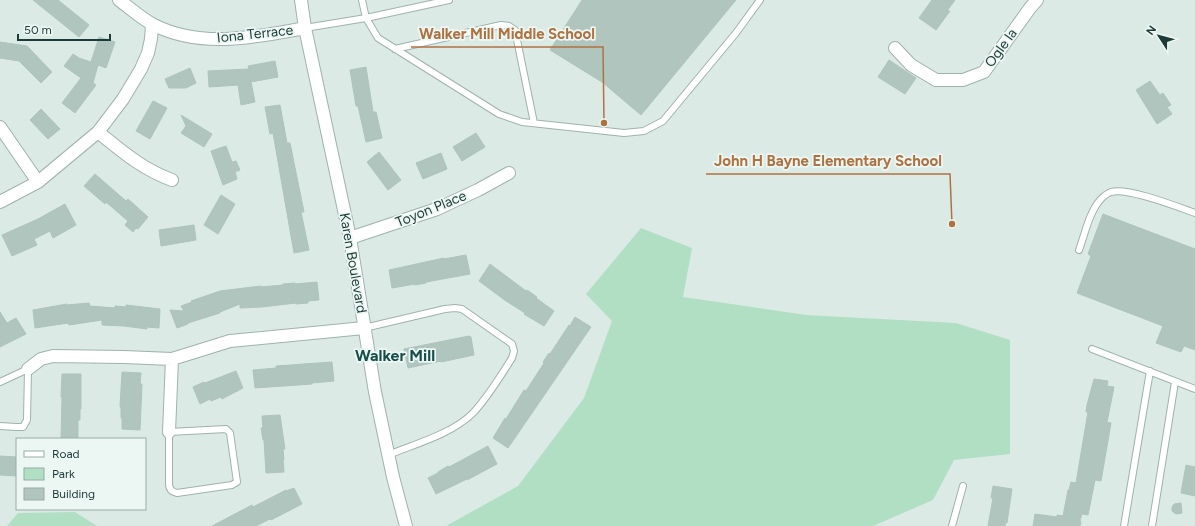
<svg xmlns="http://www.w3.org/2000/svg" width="1195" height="526" font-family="Figtree,sans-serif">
<rect width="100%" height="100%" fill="#dceae6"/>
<path fill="#b1dfc4" d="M641,228L692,248L683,297L806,315L956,323L1010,340V454L954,460L933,500L873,526H446L518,486L584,398L612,321L586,294Z
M75,512L97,526H7L18,513Z"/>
<path fill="#b1c5bf" stroke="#aec4be" d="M33,0H58L89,25L79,37Z
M582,0H736L641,115L602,82L550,50Z
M932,0H955L947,11H950L936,30L919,18Z
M99,37L115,42L106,68L98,65L93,83L96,85L75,113L62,103L81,78L64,66L73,54L79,58L91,62Z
M0,42L27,46L52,72L41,83L19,61L0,58Z
M889,60L916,78L905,94L878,77Z
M275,61L278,77L251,82L255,102L241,105L238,85L209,87L208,71L249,69L248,66Z
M366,67L373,112H376L382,138L366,142L358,106H356L350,70Z
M190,68L196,83L186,88H169L165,79Z
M1150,81L1160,95L1163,93L1171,105L1167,107L1172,114L1157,124L1136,90Z
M153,101L167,108L150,139L136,131Z
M280,105L287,143H290L304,212H301L309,250L294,253L273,133L270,134L265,107Z
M41,109L60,129L48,139L30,120Z
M181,115L212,134L204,147L181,133L186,126Z
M476,133L485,147L462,161L453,147Z
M226,146L232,162L236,161L240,170L235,172L237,179L223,185L211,151Z
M379,152L401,180L388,190L367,162Z
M441,153L447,169L423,179L416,163Z
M95,174L126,201L128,199L148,217L138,229L136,228L133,232L125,225L128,221L106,202L105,204L84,186Z
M221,195L235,204L218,234L204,225Z
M65,204L76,225L53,238L50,231L34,239L37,245L12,256L2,235L38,219Z
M1103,214L1195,249V350L1184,346L1181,352L1156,343L1163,326L1077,293L1091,256L1088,254Z
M194,225L196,240L161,246L159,230Z
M466,255L470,274L426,282V283L415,285V284L392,288L389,270L444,258V259Z
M490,264L526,291L527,290L537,297L536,298L554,311L544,326L524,314L525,313L506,301L479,281Z
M317,282L319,300L308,301V303L296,304V303L262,307L240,308V304L220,312V313L188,323V324L177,328L170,310L184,311L181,306L192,302L191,301L220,291L261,286V287L283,285V284L295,283V284Z
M89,303L90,306L115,308V306L126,307V305L160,309L159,328L147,327V329L124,326L102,325V320L69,325L68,323L35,328L33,310L67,304V305Z
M0,312L7,323L16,318L26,334L0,347Z
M575,317L591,327L508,448L493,438L505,418L506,419L524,390L526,391L544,363L543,362L549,353L550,354L569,325L570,326Z
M469,336L471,337L474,355L441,362V361L408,368L404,349Z
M332,362L334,381L312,383V384L255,388L253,370L276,368V366Z
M236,371L243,388L222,399L221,397L211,401L210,399L200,404L193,387L204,382L205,383Z
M122,372L141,373L140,384H142L140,430L122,429V418H121V407H120Z
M62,374H81V409H80V420H78V439H61L62,397H61Z
M1094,379L1108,381L1107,386L1114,387L1107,422L1111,423L1101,481L1095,480L1088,515L1082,514L1080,520L1069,518L1081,521L1080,526H1033L1035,514L1057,517V515L1063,516L1068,490H1069L1071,482L1076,483L1088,412H1086L1087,405Z
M280,415L285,449H283L284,460H283L284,472L266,473L264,440H263L261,428H263L262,416Z
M488,446L497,464L467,480V479L436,494L428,478L438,473V472L448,466L449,467Z
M0,456L17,457V476L0,475Z
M1186,465L1195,467V496L1181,493Z
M993,486L1012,489L1007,523L1006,522L1005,526H988L993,498H991Z
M294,488L302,504L271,520L270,519L256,526H212L252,505L253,507L286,490V491Z
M1181,503L1182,513L1176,514L1172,511V507L1174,504Z"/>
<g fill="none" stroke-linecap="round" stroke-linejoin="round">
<defs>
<path id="lane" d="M449,0L366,18L378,38L499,114L522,122L624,133L644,131L663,121L736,33L760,0
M305,28L366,18L362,0
M395,49L501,25L509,26L515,30L534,123
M1079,250C1085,234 1089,212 1101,199C1103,197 1108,193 1111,192C1128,187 1178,207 1195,213
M364,328L445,309L455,308L462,309L512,344L514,351L512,358C500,377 488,397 473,413C452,434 415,444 388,455
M1092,349L1195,389
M0,382L28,369L27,420L23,427H16L0,426
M226,429L230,433L237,482L232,485L177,493C172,492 169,489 169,484V432Z
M952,526L963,486
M1124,526L1150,371
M1152,526L1175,382"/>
<path id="street" d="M119,0C130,8 142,19 154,25C202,49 255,37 305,28
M301,0L305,28L350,238L375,392L393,477L406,526
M895,48L911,65L936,80H963L984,72L1030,8L1037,0
M0,127L38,182
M98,132C123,152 142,169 172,180
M0,202L38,182L98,132L123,99L141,69L148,53L151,39L152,25
M350,238L437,209L478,190L509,173
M28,369L41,359L53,356L124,357L172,359
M169,432L172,359L230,341L364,328"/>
</defs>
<use href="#lane" stroke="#9fb2ae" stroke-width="8"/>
<use href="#street" stroke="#9fb2ae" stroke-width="14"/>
<use href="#lane" stroke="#fff" stroke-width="6"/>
<use href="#street" stroke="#fff" stroke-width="12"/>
</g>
<g text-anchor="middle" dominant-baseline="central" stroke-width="3.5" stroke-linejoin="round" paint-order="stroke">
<g font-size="14" fill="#1c3a37" stroke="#ecf7f3">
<text transform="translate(255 34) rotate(-6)">Iona Terrace</text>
<text transform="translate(1001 48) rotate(-54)">Ogle la</text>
<text transform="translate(431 209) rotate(-22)">Toyon Place</text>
<text transform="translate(353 263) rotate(80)">Karen Boulevard</text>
</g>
<g font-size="16" font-weight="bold" fill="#174e49" stroke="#ecf7f3">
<text x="395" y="355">Walker Mill</text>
</g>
</g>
<path fill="none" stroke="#b07140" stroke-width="1.5" d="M604 123L603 47H411M952 224L950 174H706"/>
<g fill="#b07140" stroke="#ecf7f3" stroke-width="1.5">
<circle cx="604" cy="123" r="4"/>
<circle cx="952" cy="224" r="4"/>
</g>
<g font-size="15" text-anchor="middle" font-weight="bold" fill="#b07140" stroke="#ecf7f3" stroke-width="3.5" stroke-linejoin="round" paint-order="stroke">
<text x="507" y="39">Walker Mill Middle School</text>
<text x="828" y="166">John H Bayne Elementary School</text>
</g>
<rect x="16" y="438" width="130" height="72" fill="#ecf7f3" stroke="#99aba8"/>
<rect x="24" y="451" width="20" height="6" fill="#ffffff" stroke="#99aba8"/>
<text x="52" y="458" font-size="12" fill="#1c3a37">Road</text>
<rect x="24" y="468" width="20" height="12" fill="#b1dfc4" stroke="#99aba8"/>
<text x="52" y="478" font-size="12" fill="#1c3a37">Park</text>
<rect x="24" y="488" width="20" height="12" fill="#b1c5bf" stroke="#99aba8"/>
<text x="52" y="498" font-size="12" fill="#1c3a37">Building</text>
<g transform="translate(1159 36) rotate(306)" stroke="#ecf7f3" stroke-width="3" paint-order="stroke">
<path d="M0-3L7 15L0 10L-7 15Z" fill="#1c3a37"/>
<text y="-6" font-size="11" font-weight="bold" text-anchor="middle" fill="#1c3a37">N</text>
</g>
<path d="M18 34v6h92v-6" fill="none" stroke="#1c3a37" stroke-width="2"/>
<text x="24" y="34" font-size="12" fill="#1c3a37" stroke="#ecf7f3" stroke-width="3" paint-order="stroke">50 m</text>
</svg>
